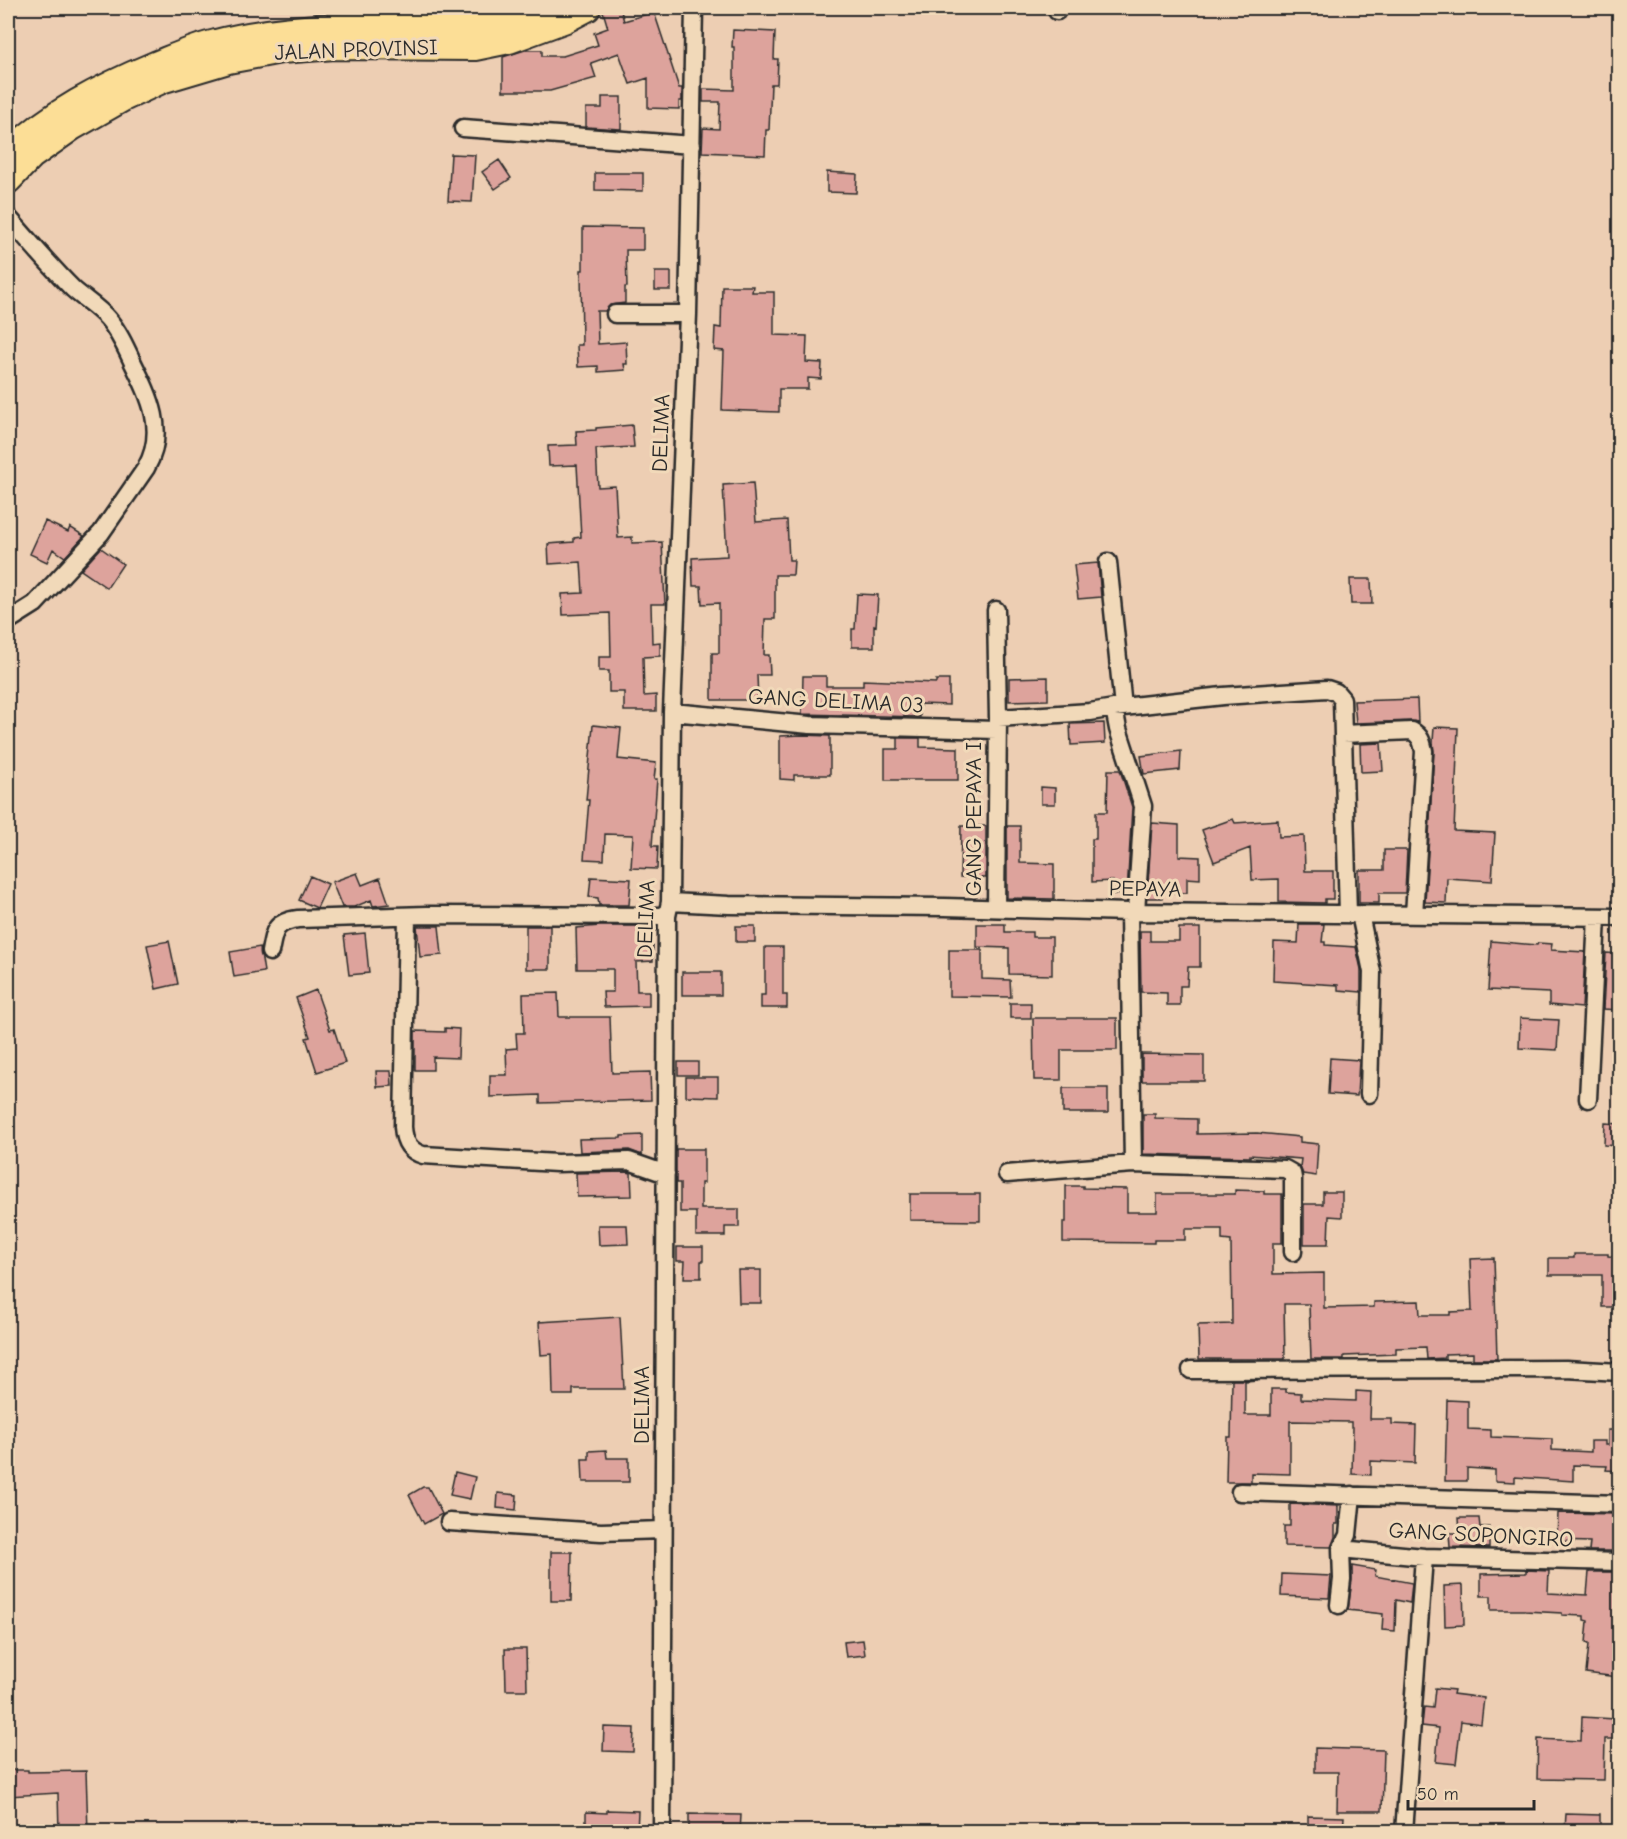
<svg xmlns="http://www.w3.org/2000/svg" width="1627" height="1839" font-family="'Comic Neue',sans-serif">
<rect width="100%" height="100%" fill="#edceb3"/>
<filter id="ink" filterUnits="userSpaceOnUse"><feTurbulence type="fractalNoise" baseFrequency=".0167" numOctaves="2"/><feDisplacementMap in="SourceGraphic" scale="12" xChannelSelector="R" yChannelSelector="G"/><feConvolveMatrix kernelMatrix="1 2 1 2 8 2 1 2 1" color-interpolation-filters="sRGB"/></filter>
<g filter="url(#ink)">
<path fill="#dda39c" stroke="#2b2b2b" stroke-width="1.5" d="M602,8H620L624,21L654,12L679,88H682V101H679V109L648,108V78L630,84L619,53L591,63L596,78L550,91H503V57L525,50H542V56H563L598,45L594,33L608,28Z
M733,30L775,32L774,59H778L777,84H771L769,130H766L765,155L702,152L703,128L719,129L720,102H703V89L734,90V47H732Z
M602,97H621V129L586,127V108H602Z
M451,154L475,155L472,202L448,201Z
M499,160L511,178L495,189L482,172Z
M827,172L857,174L856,193L827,192Z
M595,173H643V191L595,190Z
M583,227L643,228V250H626L627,287H625V303L610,305L605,311H597L598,344L626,342L627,364H624L625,370L598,372V366L578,367L577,345H582L581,270H583Z
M655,272H671V290H655Z
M722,286H753L752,292H774V335L807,336L806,362L822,363L821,379L808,378V389H779V412L722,410L724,351L714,350L715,327L721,328Z
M632,425L634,447L596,449L598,487L615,486L618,538L632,537V543L662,542L665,604H651L652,643L660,642V656L643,657L644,696L656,695V711H624V692H609V671H599V657H611L610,613L563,615L562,594L583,593L581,562L549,564L548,544L574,542V538L581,537L577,465L549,466L548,446L577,445L576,431L596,430V428Z
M753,483L756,522L787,520L789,560H794L793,575H775V619H765L764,655H769L770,675H757L758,700H712V653H719V603L702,604L701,586H693L692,558L727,556L723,485Z
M45,521L68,532L70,527L84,536L65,557L53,549L47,562L30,554Z
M101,548L123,564L107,588L81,570Z
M1098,563L1101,597L1078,599L1074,565Z
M1350,579H1371L1372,604H1351Z
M857,594L878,595L876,626L874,625V647H852V629H855Z
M803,676H826V686H863V680L936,683V680H949V705L920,704V717L802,714Z
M1048,677V700L1009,701V678Z
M1417,699L1418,722L1412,721L1356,723L1354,701Z
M1104,723L1105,743L1071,745L1070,724Z
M593,725L621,728L618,759L656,763L654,779H657L652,846H658L657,869L631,868L633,835L605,834L604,860L584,859L589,800H586Z
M1434,727L1458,728L1454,831L1495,833L1492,881L1447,878L1446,903L1425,902L1434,752L1433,742Z
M802,735L830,736V775H794V780L780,779V736Z
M898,738H920V747L958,748V780H885V749H898Z
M1381,743L1383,771L1361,772L1360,744Z
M1181,751L1180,770L1144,774L1141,756Z
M1108,770H1120L1132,807L1127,894H1113V881L1092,882V839H1096V812H1107Z
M1041,787L1055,788V804H1041Z
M1233,819L1235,823L1278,820L1279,837L1304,836L1305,871H1333V899H1325V903L1279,902V879L1252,880L1250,848L1214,862L1202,830Z
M1152,823L1179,825V856L1200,857V879L1187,878V893L1162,892V898H1147Z
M961,826H986V878L960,877Z
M1007,826H1020V863L1054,864V899L1007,898Z
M1384,850H1407L1405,893H1379V903H1359V870H1384Z
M357,873L362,885L380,878L389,904L373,906L371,900L354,907H342L332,882Z
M310,876L328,884L317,908L299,900Z
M591,877L631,879L629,905H599L598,898L589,897Z
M977,924H1005V932H1032V937H1052V975L1009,974V948L977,947Z
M1299,924H1324L1322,942H1325V945L1356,947L1361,969V992L1338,990V985L1273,981L1274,942L1298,943Z
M417,926H439L442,955L420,957Z
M526,926H550V969H526Z
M600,926H649L650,946H653V961L636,962L637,991H649V1006L604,1007L603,992H613V969H577L576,928Z
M736,926H755V942H736Z
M1179,928H1200V967H1188L1187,986H1180V1005H1167V993L1141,992L1140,931H1150V941H1179Z
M365,933L369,973L349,975L344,935Z
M169,941L178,984L156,989L147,945Z
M1491,941L1537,945L1538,943L1552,944L1551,950L1585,952L1582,1008L1549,1005V993L1488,990Z
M260,947L264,972L234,977L230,952Z
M765,947H783V995H787V1008H761V995H765Z
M949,950H982V979L1010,980L1011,997L949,996Z
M1606,953L1620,954V1010L1603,1009Z
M682,972H721V995H682Z
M316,990L330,1030L334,1029L345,1063L317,1072L306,1038L310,1037L296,998Z
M558,993L559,1017H610L612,1073L650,1072L651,1100L540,1103V1095L490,1097V1075H507L506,1049L517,1048L516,1033H524L523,994Z
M1010,1003H1031V1018H1010Z
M1033,1018H1117V1050H1061V1080H1034Z
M1520,1018L1559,1020L1557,1050L1519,1048Z
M445,1028L459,1029L458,1058L433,1057V1070H415V1031L445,1032Z
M1142,1054L1204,1055V1081H1142Z
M1330,1058L1359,1060L1357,1096L1328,1094Z
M678,1062H698V1075H678Z
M376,1071H391L392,1086L377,1087Z
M686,1077H718V1097L686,1096Z
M1063,1088H1108V1113H1063Z
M1143,1114H1155V1118L1197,1119V1134L1257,1133L1300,1137V1142L1318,1144L1316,1176L1303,1174L1300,1167L1301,1159L1250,1155V1157L1143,1154Z
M1605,1123L1620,1124V1146L1604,1145Z
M642,1135V1155L629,1150L580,1152L579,1139L621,1138V1136Z
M676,1149H704V1183H701V1209H739V1227H725V1236H696V1212H680V1183H676Z
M627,1172L631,1173L632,1196L577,1197L576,1173Z
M1066,1186H1083V1188L1127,1189V1212H1157V1194H1235V1190L1264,1191V1194H1282V1243H1273V1274L1324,1273V1308L1374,1307V1302L1419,1301L1420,1315H1450V1312L1472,1311L1470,1259L1494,1258L1497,1359H1473V1353L1445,1354V1358L1427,1359L1426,1347L1396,1348V1354L1344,1356V1359H1311L1309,1304H1284L1285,1359H1199L1198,1325L1232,1324L1231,1241L1222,1240V1229H1185V1240H1154V1243L1063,1242V1222H1066Z
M1323,1192H1342V1217L1329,1216L1328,1244H1304V1204H1323Z
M910,1194H980V1221L910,1220Z
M598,1225H627L628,1244L599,1245Z
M677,1247H703V1261H701V1278H684L685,1261H677Z
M1574,1254H1608V1256L1620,1257V1307H1602V1275H1549V1258H1574Z
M738,1270H761V1303H739Z
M620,1317L624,1389H573V1395H553L552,1354L541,1355L539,1322Z
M1232,1380H1258L1245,1381V1415H1271V1389H1286V1392L1301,1393V1399L1356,1401V1391L1371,1392L1370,1419H1392V1424L1416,1425L1415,1463L1371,1461V1475L1352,1474L1353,1427H1351V1422L1290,1421V1474L1251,1473V1482H1226L1227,1437H1231Z
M1447,1400L1468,1401V1429L1491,1430V1437L1552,1439V1450L1591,1452V1441H1605V1445H1608V1430H1620V1471L1606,1470L1607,1466L1573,1465V1481L1515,1477V1482L1495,1481V1470L1467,1468V1481H1445Z
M606,1450L607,1458H629V1482H583L582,1459H589V1451Z
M455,1472L475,1477L470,1499L450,1495Z
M423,1487H428L442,1514L424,1524L409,1495Z
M498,1493L517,1495L516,1510L497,1508Z
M1290,1504L1338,1506V1524H1335V1537L1331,1547L1284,1546V1526H1290Z
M1558,1513L1620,1514L1619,1551H1589L1590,1542L1557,1541Z
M1459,1518H1479L1480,1527H1489V1548L1450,1547L1449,1533H1460Z
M551,1552H572L571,1601H551Z
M1352,1566L1376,1570L1375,1576L1412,1583L1410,1603L1396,1600L1395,1631L1382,1630L1383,1614L1348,1610L1352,1580Z
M1526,1570L1549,1571L1548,1593L1587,1595L1589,1572H1618L1620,1574V1624H1616L1613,1653L1620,1654L1617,1677L1586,1673L1589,1644L1586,1643L1588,1621L1584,1620V1616L1562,1615V1613L1525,1611V1610H1491V1596H1481V1574L1526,1573Z
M1282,1574L1331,1576L1329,1598L1281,1596Z
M1463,1585L1464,1625L1445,1626L1444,1586Z
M863,1640L865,1655L846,1657L844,1642Z
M505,1649H526L527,1690H506Z
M1435,1688L1454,1690L1453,1694L1484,1698L1481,1724L1461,1721L1456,1764L1436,1762L1439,1728L1422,1726L1424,1707L1433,1708Z
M1582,1717L1615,1719V1739H1605L1604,1780L1537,1779L1538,1739L1581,1741Z
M604,1727L634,1728L633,1752L603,1751Z
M1315,1748L1384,1750L1382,1811H1337L1338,1772H1315Z
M8,1770H28V1772L86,1771L88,1832H59L58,1793L8,1796Z
M607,1810L638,1811L637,1832H586V1812L607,1813Z
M689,1814L741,1815L740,1832H689Z
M1566,1814L1600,1815V1831L1565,1829Z
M1308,1816L1344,1817L1343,1832H1308Z"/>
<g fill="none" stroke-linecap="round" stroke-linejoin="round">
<defs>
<path id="street" d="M1057,8V11
M463,128L692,145
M8,217C29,241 50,266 73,289C84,299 98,307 108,319C119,332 126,348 133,363C150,397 167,431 146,468L101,533L35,604L8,621
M615,314H688
M1108,562L1123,707
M996,610L998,718L996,908
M1114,708L1118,729L1143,806L1136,912
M672,712L810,725L997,730
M998,718L1090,712L1114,708L1223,696L1327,689L1336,692L1342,699L1348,914
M1343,734L1412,731C1421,736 1422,742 1424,751L1414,915
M670,902L729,905L945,907L1129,912L1620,917
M1129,912L1133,1164
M1360,914L1372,972L1369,1094
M407,916L403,1127C404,1141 409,1151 423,1155L557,1163L629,1161L666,1174
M270,952C274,931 274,922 298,919L427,915L667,916
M1588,1099L1597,917
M1007,1174L1133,1164L1285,1169L1292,1173L1293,1178V1252
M1191,1370L1566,1369L1620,1372
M1240,1492L1620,1504
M449,1522L601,1532L663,1530
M1341,1549L1424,1557L1620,1562
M1339,1605L1342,1579L1341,1549L1348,1535L1352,1495
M662,1832L667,916L670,902L672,712L688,314L694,8
M1404,1832L1424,1557"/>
<path id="primary" d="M8,154C49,114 102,87 155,65C175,57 195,48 216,43C254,33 294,29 333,27C400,24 468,33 532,8
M8,180L31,156L72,127L123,98L164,79L228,60L281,50L335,46L475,47L509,40L566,19L587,8"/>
</defs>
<use href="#street" stroke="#2b2b2b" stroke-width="21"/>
<use href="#primary" stroke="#2b2b2b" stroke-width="30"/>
<use href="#street" stroke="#f1d9b9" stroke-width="16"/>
<use href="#primary" stroke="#fcde96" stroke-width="26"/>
</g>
</g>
<g text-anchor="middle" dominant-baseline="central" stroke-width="6" stroke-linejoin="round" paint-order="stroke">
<g font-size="22" fill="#2b2b2b" stroke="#f1d9b9">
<text transform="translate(356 50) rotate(-2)">JALAN PROVINSI</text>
<text transform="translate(661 433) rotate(-88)">DELIMA</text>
<text transform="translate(836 701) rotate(3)">GANG DELIMA 03</text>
<text transform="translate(974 819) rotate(-90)">GANG PEPAYA I</text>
<text transform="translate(1145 889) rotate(1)">PEPAYA</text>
<text transform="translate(646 919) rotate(-88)">DELIMA</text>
<text transform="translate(642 1405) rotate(-90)">DELIMA</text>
<text transform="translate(1481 1535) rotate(3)">GANG SOPONGIRO</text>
</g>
</g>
<rect width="1627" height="1839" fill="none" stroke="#f1d9b9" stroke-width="30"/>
<rect x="15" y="15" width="1597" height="1809" fill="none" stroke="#2b2b2b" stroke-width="2" filter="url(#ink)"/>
<path d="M1408 1800v9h126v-9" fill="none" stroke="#2b2b2b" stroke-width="3"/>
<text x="1417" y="1800" font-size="18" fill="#2b2b2b" stroke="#f1d9b9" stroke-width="4.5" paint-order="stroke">50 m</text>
</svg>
